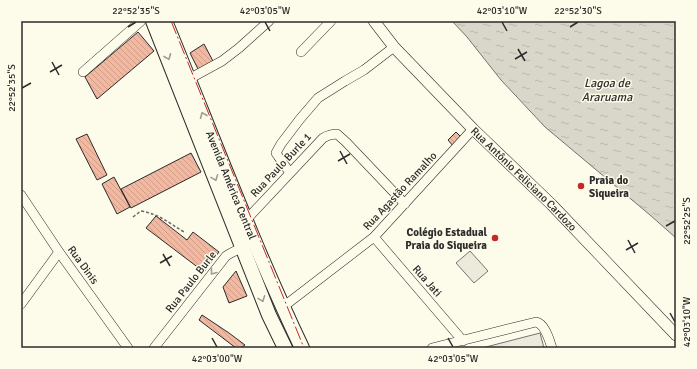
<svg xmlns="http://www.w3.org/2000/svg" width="697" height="369" font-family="Signika,sans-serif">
<defs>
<pattern id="water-ripples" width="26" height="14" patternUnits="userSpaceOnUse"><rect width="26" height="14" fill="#d8d7c9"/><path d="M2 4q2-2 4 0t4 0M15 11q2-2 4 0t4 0" fill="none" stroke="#bab9ad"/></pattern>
<pattern id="building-back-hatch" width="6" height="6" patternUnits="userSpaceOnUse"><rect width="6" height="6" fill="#f2b8a0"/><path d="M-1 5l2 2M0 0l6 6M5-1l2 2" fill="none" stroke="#d09e8a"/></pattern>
</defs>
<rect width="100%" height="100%" fill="#fdfbea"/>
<path fill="#ecebdb" stroke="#74746e" d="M470,251L488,271L474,283L456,263Z
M540,333L544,348H482Z"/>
<path fill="url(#water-ripples)" stroke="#74746e" d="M452,21H676V238L650,215L545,127L501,80L467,37Z"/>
<path fill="url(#building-back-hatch)" stroke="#2b2b2b" d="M138,32L154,51L97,99L85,77Z
M204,44L214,63L199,71L190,53Z
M456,132L462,138L454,147L448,140Z
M87,134L107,175L97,180L76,139Z
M191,153L201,172L131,208L121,189Z
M114,177L130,207L117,214L102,184Z
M156,216L187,240L193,232L219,252L204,272L146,228Z
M236,271L247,296L229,303L223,287Z
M202,315L229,333L245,345L241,348H236L199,320Z"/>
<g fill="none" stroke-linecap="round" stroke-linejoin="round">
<defs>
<path id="minor" d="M301,52L331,21
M83,72L141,21
M189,79L222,61L239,48L269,21
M290,173L278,156L276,153L281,144L300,119L318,98L345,81L364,70L394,47
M21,195L59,252L128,348
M246,220L323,138C328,135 331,134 337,134L346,142L405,204
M374,237L463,341
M21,304L59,252
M283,307L374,237L473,129
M154,348L226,256L231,253L247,245
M432,348L536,322C545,324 549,339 552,348"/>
<g id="tertiary">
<path id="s1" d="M374,21L394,47L473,129L552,205L676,335"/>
</g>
<g id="trunk">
<path d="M153,21L269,315L285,348"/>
<path id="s2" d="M165,21C210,130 251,241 302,348"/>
</g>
</defs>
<use href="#minor" stroke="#2b2b2b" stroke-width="10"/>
<use href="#tertiary" stroke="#2b2b2b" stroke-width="12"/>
<use href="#trunk" stroke="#2b2b2b" stroke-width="16"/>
<path stroke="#6a6964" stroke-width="1.5" stroke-dasharray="3 2" stroke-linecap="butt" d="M133,217L141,211C159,214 169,223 184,232"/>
<use href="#minor" stroke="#fdfbea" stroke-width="9"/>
<use href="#tertiary" stroke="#fdfbea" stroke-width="11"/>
<use href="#trunk" stroke="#fdfbea" stroke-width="14"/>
<path stroke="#c62828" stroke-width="1" stroke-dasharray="14 3 2 3" stroke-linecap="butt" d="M171,21L304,348"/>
</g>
<defs><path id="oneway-chevron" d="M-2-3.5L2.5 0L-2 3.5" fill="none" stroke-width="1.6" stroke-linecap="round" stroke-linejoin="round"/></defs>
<g stroke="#9e9d94">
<use href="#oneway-chevron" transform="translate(168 57) rotate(68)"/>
<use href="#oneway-chevron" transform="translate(203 115) rotate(-112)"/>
<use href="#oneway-chevron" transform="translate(215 178) rotate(69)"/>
<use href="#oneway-chevron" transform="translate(213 272) rotate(128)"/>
<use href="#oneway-chevron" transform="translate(262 299) rotate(69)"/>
</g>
<path fill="none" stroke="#2b2b2b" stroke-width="1.5" d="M265,22L270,31M502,22L507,31M128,27L136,22M570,27L578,22M518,49L525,61M515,59L527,52M52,62L59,75M50,72L62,65M22,88L31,83M340,151L347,164M338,161L350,154M666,226L675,221M628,240L635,253M626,250L638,243M163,254L170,266M160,263L172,256M670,313L675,322M212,338L217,347M448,338L453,347"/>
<g fill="#c62828" stroke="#fdfbea" stroke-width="1.5">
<circle cx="581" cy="186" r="4"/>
<circle cx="495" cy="238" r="4"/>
</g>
<g text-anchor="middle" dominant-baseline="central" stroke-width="3" stroke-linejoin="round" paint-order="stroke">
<g font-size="11" fill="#2b2b2b" stroke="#fdfbea">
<text transform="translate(281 165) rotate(-47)">Rua Paulo Burle 1</text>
<text stroke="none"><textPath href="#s1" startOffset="218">Rua Antônio Feliciano Cardozo</textPath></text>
<text stroke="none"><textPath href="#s2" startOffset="177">Avenida América Central</textPath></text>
<text transform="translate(400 191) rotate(-47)">Rua Agastão Ramalho</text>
<text transform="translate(83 265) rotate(54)">Rua Dinis</text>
<text transform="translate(427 281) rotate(49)">Rua Jati</text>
<text transform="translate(191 282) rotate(-52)">Rua Paulo Burle</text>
</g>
<g font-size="11" font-weight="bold" fill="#2b2b2b" stroke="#fdfbea" text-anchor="start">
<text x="589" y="180">Praia do<tspan x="589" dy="13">Siqueira</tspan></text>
<text x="487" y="232" text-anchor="end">Colégio Estadual<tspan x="487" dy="13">Praia do Siqueira</tspan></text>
</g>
<g font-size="12" font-style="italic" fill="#2b2b2b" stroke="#fdfbea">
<text x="607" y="83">Lagoa de<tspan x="607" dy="14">Araruama</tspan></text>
</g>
</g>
<rect width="697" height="369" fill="none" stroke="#fdfbea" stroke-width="44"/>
<rect x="22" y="22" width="653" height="325" fill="none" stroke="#2b2b2b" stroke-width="1.5"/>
<g font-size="10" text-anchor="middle" fill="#2b2b2b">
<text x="136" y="14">22°52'35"S</text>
<text x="265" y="14">42°03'05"W</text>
<text x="502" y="14">42°03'10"W</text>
<text x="578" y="14">22°52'30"S</text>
<text transform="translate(11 88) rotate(-90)" y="4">22°52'35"S</text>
<text transform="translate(686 221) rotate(-90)" y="4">22°52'25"S</text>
<text transform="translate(686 322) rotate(-90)" y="4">42°03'10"W</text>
<text x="217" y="362">42°03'00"W</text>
<text x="453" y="362">42°03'05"W</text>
</g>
</svg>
